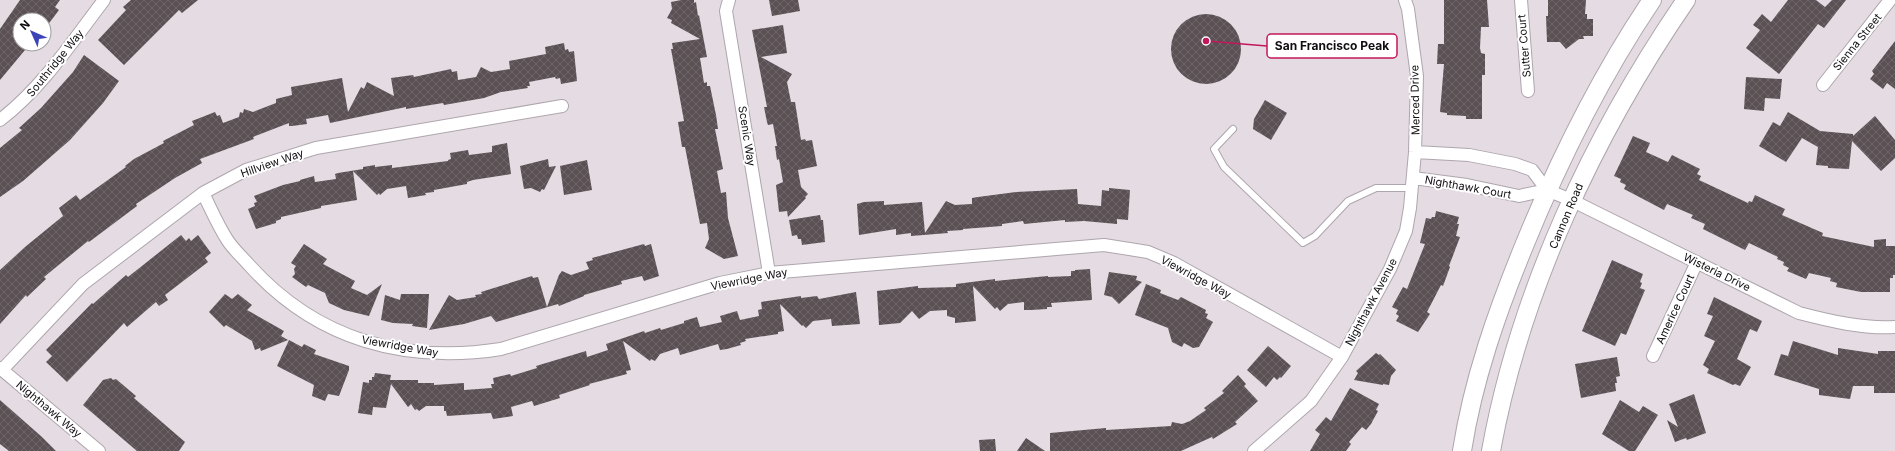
<svg xmlns="http://www.w3.org/2000/svg" width="1895" height="451" font-family="Inter,sans-serif">
<defs>
<pattern id="building-cross-hatch" width="8" height="8" patternUnits="userSpaceOnUse"><rect width="8" height="8" fill="#5b5154"/><path d="M0 0l8 8M0 8l8-8" fill="none" stroke="#6e6568"/></pattern>
</defs>
<rect width="100%" height="100%" fill="#e4dbe3"/>
<path fill="url(#building-cross-hatch)" d="M20,0H60L55,7L59,10L47,26L44,24V20H20V44H30L0,80V29Z
M131,0H198L182,13L179,10L124,65L98,40L126,10L123,7Z
M681,0H694V3L696,2L698,16L699,15L707,57L700,58L704,83L707,82V86H710L716,115L718,129H715L723,169L717,171L721,193L726,192L728,218L738,256L724,259L705,248L709,239L707,223L700,224L685,147H682L678,122L684,121L671,49H673L672,43L700,39L671,23L672,20L667,18L672,9L671,2Z
M769,0H798L800,11L772,16Z
M1444,0H1487L1489,27H1481L1480,48L1481,53L1485,54V75H1482V119H1466V116L1447,115V113L1440,112L1444,64H1437L1438,44H1444Z
M1548,0H1586L1585,14H1587V19H1593V36H1583L1584,39H1579L1566,49L1560,42H1547L1546,16H1548Z
M1788,0H1816L1825,7L1832,0H1846L1824,28L1818,24L1779,74L1746,48L1760,30L1753,25L1762,14L1771,22Z
M1171 49a35 35 0 1 1 70 0a35 35 0 1 1-70 0Z
M783,25L787,53L761,57L792,74L787,82L791,102H795L801,140L805,139L806,141L812,140L817,166L798,170L801,187L808,194L805,197L806,198L788,217L787,211L779,212L776,185L783,182L779,159L777,160L775,146H777L773,124L768,125L767,122L764,107H767L752,30Z
M1895,41V89L1887,83L1883,89L1870,79L1874,74L1872,71Z
M564,43L565,50L568,49L569,52L574,51L577,81L561,84L560,78L556,79L555,77L529,82L530,86H527L528,88L501,92L484,98L444,105L443,103L406,109V107L330,123L328,115L306,119L307,124L292,126H289V123L253,137L254,139L200,159L202,163L175,178L136,204L137,206L89,242L88,241L44,277L46,279L27,297L26,295L0,324V270L25,247L63,216L59,208L76,195L80,200L126,167L125,166L134,159L164,143L163,141L194,125L192,121L215,112L217,116L220,115L223,123L239,117L240,112L243,113L244,109L253,112L276,103V99L292,95L291,87L342,78L348,112L361,87L364,89L367,82L394,96L391,78L413,75L414,77L451,69L452,72L457,71L458,80L476,77L481,67L491,72L510,69L509,61L546,54L545,47Z
M84,55L119,81L103,103L70,140L23,181L0,197V148L22,130L19,128L41,108L73,72Z
M1746,77L1782,79L1780,99L1765,98L1764,111L1744,109Z
M1265,100L1287,113L1271,140L1253,129L1254,119Z
M1788,112L1820,131L1853,134V136L1875,116L1895,140V158L1881,171L1852,141L1849,169L1828,168V166L1816,165L1818,147L1802,138L1786,162L1759,146L1773,122L1780,126Z
M1633,136L1650,143L1646,152L1668,162L1672,155L1700,169L1697,174L1701,176L1699,180L1748,203L1749,201L1752,202L1755,195L1785,209L1782,215L1823,233L1822,236L1874,247V240L1886,239V246H1895V275H1893V278H1890V292H1861L1836,287L1837,283L1830,281L1831,278L1809,273L1806,279L1787,271L1789,268L1783,265L1784,262L1777,259L1778,257L1749,243L1745,250L1703,229L1705,224L1691,218L1693,215L1667,204L1664,210L1624,189L1626,185L1620,182L1621,179L1614,176Z
M507,143L511,174L473,180L467,182V184L434,190V192L425,193L426,195L408,198L406,186L387,189L380,195L379,193L377,195L353,171L357,200L321,206V208L281,217V219L276,221V223L256,229L248,209L255,206L254,203L257,202L254,196L283,185L300,181V180L314,176L315,182L336,179L335,174L338,173L363,169V167L375,165V167L392,165V168L448,161V160L451,159L450,153L468,150L469,155L492,152V146Z
M548,159L549,167L556,166L544,190L542,189L540,192L531,188L524,189L520,166Z
M587,160L592,190L564,195L560,166Z
M1109,188L1130,190L1128,220L1117,219V224L1084,221L1065,222V220L1024,224L1023,221L1002,224V226L963,229V230L947,231L948,233L911,236V233L896,235V229L859,235L857,204L864,202L884,201V205L922,202L925,233L946,201L955,205L972,204V198L978,197L1016,192L1077,189L1078,204L1101,206L1102,190L1109,191Z
M1436,211L1459,217L1457,224H1459L1456,236L1460,237L1449,266L1450,267L1443,286L1441,285L1427,312L1430,314L1418,332L1396,321L1399,316L1396,314L1398,310L1392,307L1403,287L1407,289L1425,244L1420,243L1426,218L1431,219L1432,217H1435Z
M820,215L821,220H823L825,242L802,245L801,239H798L797,235L792,236L789,220Z
M181,235L186,241L189,238L191,241L198,235L211,253L205,258L208,262L165,295L168,300L159,306L156,302L127,327L124,323L67,382L46,362L52,356L46,350L92,303L93,304L126,275L128,277Z
M304,244L327,259L323,264L355,281L351,288L367,295L382,284L369,316L344,310L329,303L325,293L308,285L306,287L292,277L295,274L294,269L296,266L291,263Z
M644,244L645,246L651,244L659,276L644,281L642,276L621,281L622,284L584,295V296L559,306L558,304L496,322L491,316L464,324L429,330L449,295L457,300L476,297L475,295L482,294L481,292L532,276L533,278L538,277L547,307L559,275L562,271L571,275L589,269L586,262L593,260L592,258Z
M1612,260L1643,274L1640,282L1642,283L1640,288L1645,290L1626,335L1621,333L1615,346L1582,331Z
M1090,269L1092,300L1051,303L1052,307H1047V309L1031,310H1024V302L1008,304L1000,311L997,307L995,309L973,286L976,321L955,323V318L947,316V310L930,311L919,319L912,311L900,323L879,325L877,291L918,286V288L956,287V284L995,279V281L1048,276V277L1071,276V271H1075V270Z
M1109,272L1137,276L1136,280L1142,282L1119,304L1112,297L1104,295Z
M1146,284L1161,290L1160,293L1178,300L1181,297L1206,310L1205,313L1208,314L1206,318L1213,322L1199,347L1193,348L1184,343L1182,347L1172,342L1168,328L1135,315Z
M856,292L860,324L832,326L831,319L813,321L806,328L803,325L802,326L780,304L784,331L778,332V334L745,339L746,341L740,343L741,345L727,349L720,350L718,344L680,355L678,348L660,354L655,361L651,359L650,361L623,341L631,370L626,371L627,374L589,384L590,385L559,395L560,398L534,406L532,401L511,407L513,416L493,419L491,413L447,416L446,411H444V406H426L419,411L417,409L415,410L411,404L408,407L391,384L386,408L373,407L372,415L358,413L363,382L369,383V380H372V377H374L375,373L391,375L390,380H418V383H434V385L464,383V390L492,388L491,384H494L493,378L510,374L511,376L537,368L536,366L586,351L587,357L608,350L606,344L644,331L645,333L660,328L661,330L684,323V321L697,317L700,327L722,322L720,316L737,311L740,320L759,316L758,310L762,309L761,302L801,296V298L817,296L819,299Z
M225,294L232,299L238,294L252,305L247,310L284,331L281,336L288,340L261,351L260,348L255,350L252,341L226,325L224,327L209,312Z
M401,294H429L427,328L412,326L413,324L393,323L381,320L385,295L400,300Z
M1714,297L1762,321L1757,332L1750,329L1737,359L1751,367L1740,386L1735,384L1733,385L1707,373L1709,369L1703,365L1715,341L1704,336L1713,316L1707,314Z
M289,340L302,347L304,344L316,350L314,354L349,366V370L339,396L328,394L325,401L312,396L314,385L277,366Z
M1793,341L1838,355V348L1878,354V351H1895V393H1874V386H1853L1850,399L1819,395V389L1774,375L1781,354L1788,356Z
M1268,346L1291,366L1281,378L1280,377L1277,380L1274,377L1266,387L1247,370Z
M1376,353L1379,355L1380,354L1396,370L1391,376L1389,385L1383,384V385L1354,380L1358,373L1356,371Z
M1617,357L1620,376L1616,377L1617,383H1615L1616,391L1581,398L1575,364Z
M1238,375L1246,384L1244,386L1258,401L1235,422L1237,424L1213,439L1212,437L1181,451H1050V433L1106,428V430L1171,426L1172,422L1182,424L1190,421L1206,410L1204,408L1224,393L1222,391Z
M111,378L113,380L116,379L136,396L134,398L185,442L179,451H137L83,405L103,380Z
M1350,388L1379,404L1376,410L1378,411L1371,424L1366,430L1362,427L1349,442L1351,444L1346,451H1310L1320,434L1315,430L1326,417L1331,421Z
M1694,394L1706,433L1687,440L1686,438L1675,442L1667,420L1678,427L1669,404Z
M0,400L42,437L56,451H9L0,444Z
M1620,400L1639,412L1643,406L1658,415L1635,451H1629L1602,434Z
M1026,438L1045,451H1017Z
M995,439L996,451H980L979,440Z"/>
<g fill="none" stroke-linecap="round" stroke-linejoin="round">
<defs>
<path id="service" d="M1233,129L1214,149L1224,167L1303,243L1315,236L1348,201L1376,188H1412"/>
<path id="minor" d="M729,0L726,11L769,273
M1521,0L1528,91
M1823,85L1890,0
M0,120C42,88 72,42 104,0
M1415,152L1469,155L1515,164L1532,170L1547,190
M1413,178L1467,185L1519,196L1547,190
M1547,190L1571,200L1799,313C1830,321 1863,329 1895,327
M203,193C211,209 218,226 228,241C234,250 243,258 250,266C317,340 405,364 501,349L720,283L769,273L1104,245L1148,252L1174,263L1342,357
M1653,356L1697,262
M0,368L99,451
M2,370L83,284L203,193L246,170L316,148L562,106
M1254,451L1311,401L1342,357L1390,269L1406,231L1410,208L1415,152L1417,76L1408,9L1405,0"/>
<path id="secondary" d="M1462,451C1473,380 1497,312 1524,246C1559,160 1600,77 1652,0
M1491,451C1520,291 1594,134 1686,0"/>
</defs>
<use href="#service" stroke="#aea6ad" stroke-width="8"/>
<use href="#minor" stroke="#aea6ad" stroke-width="14"/>
<use href="#secondary" stroke="#aea6ad" stroke-width="20"/>
<use href="#service" stroke="#fff" stroke-width="6"/>
<use href="#minor" stroke="#fff" stroke-width="12"/>
<use href="#secondary" stroke="#fff" stroke-width="18"/>
</g>
<g text-anchor="middle" dominant-baseline="central" stroke-width="4" stroke-linejoin="round" paint-order="stroke">
<g font-size="11" fill="#110e11" stroke="#fff">
<text transform="translate(1857 42) rotate(-51)">Sienna Street</text>
<text transform="translate(1524 46) rotate(-95)">Sutter Court</text>
<text transform="translate(55 63) rotate(-51)">Southridge Way</text>
<text transform="translate(1415 100) rotate(-91)">Merced Drive</text>
<text transform="translate(747 136) rotate(81)">Scenic Way</text>
<text transform="translate(272 163) rotate(-19)">Hillview Way</text>
<text transform="translate(1468 187) rotate(10)">Nighthawk Court</text>
<text transform="translate(1566 216) rotate(-67)">Cannon Road</text>
<text transform="translate(1717 272) rotate(26)">Wisteria Drive</text>
<text transform="translate(1196 277) rotate(28)">Viewridge Way</text>
<text transform="translate(749 279) rotate(-11)">Viewridge Way</text>
<text transform="translate(1371 302) rotate(-62)">Nighthawk Avenue</text>
<text transform="translate(1675 309) rotate(-65)">Americe Court</text>
<text transform="translate(400 346) rotate(10)">Viewridge Way</text>
<text transform="translate(49 409) rotate(40)">Nighthawk Way</text>
</g>
</g>
<path fill="none" stroke="#c2185b" stroke-width="1.5" d="M1206 41L1267 46"/>
<circle fill="#c2185b" stroke="#fff" stroke-width="1.5" cx="1206" cy="41" r="4"/>
<rect fill="#fff" stroke="#c2185b" stroke-width="1.5" x="1267" y="34" width="130" height="24" rx="4"/>
<g font-size="12" text-anchor="middle" font-weight="bold" fill="#110e11">
<text x="1332" y="50">San Francisco Peak</text>
</g>
<g transform="translate(32 32) rotate(315)"><circle r="19" fill="#ffffff" stroke="#a09fa0"/>
<path d="M0-3L7 15L0 10L-7 15Z" fill="#3d44b8"/>
<text y="-6" font-size="11" font-weight="bold" text-anchor="middle" fill="#110e11">N</text>
</g>
</svg>
